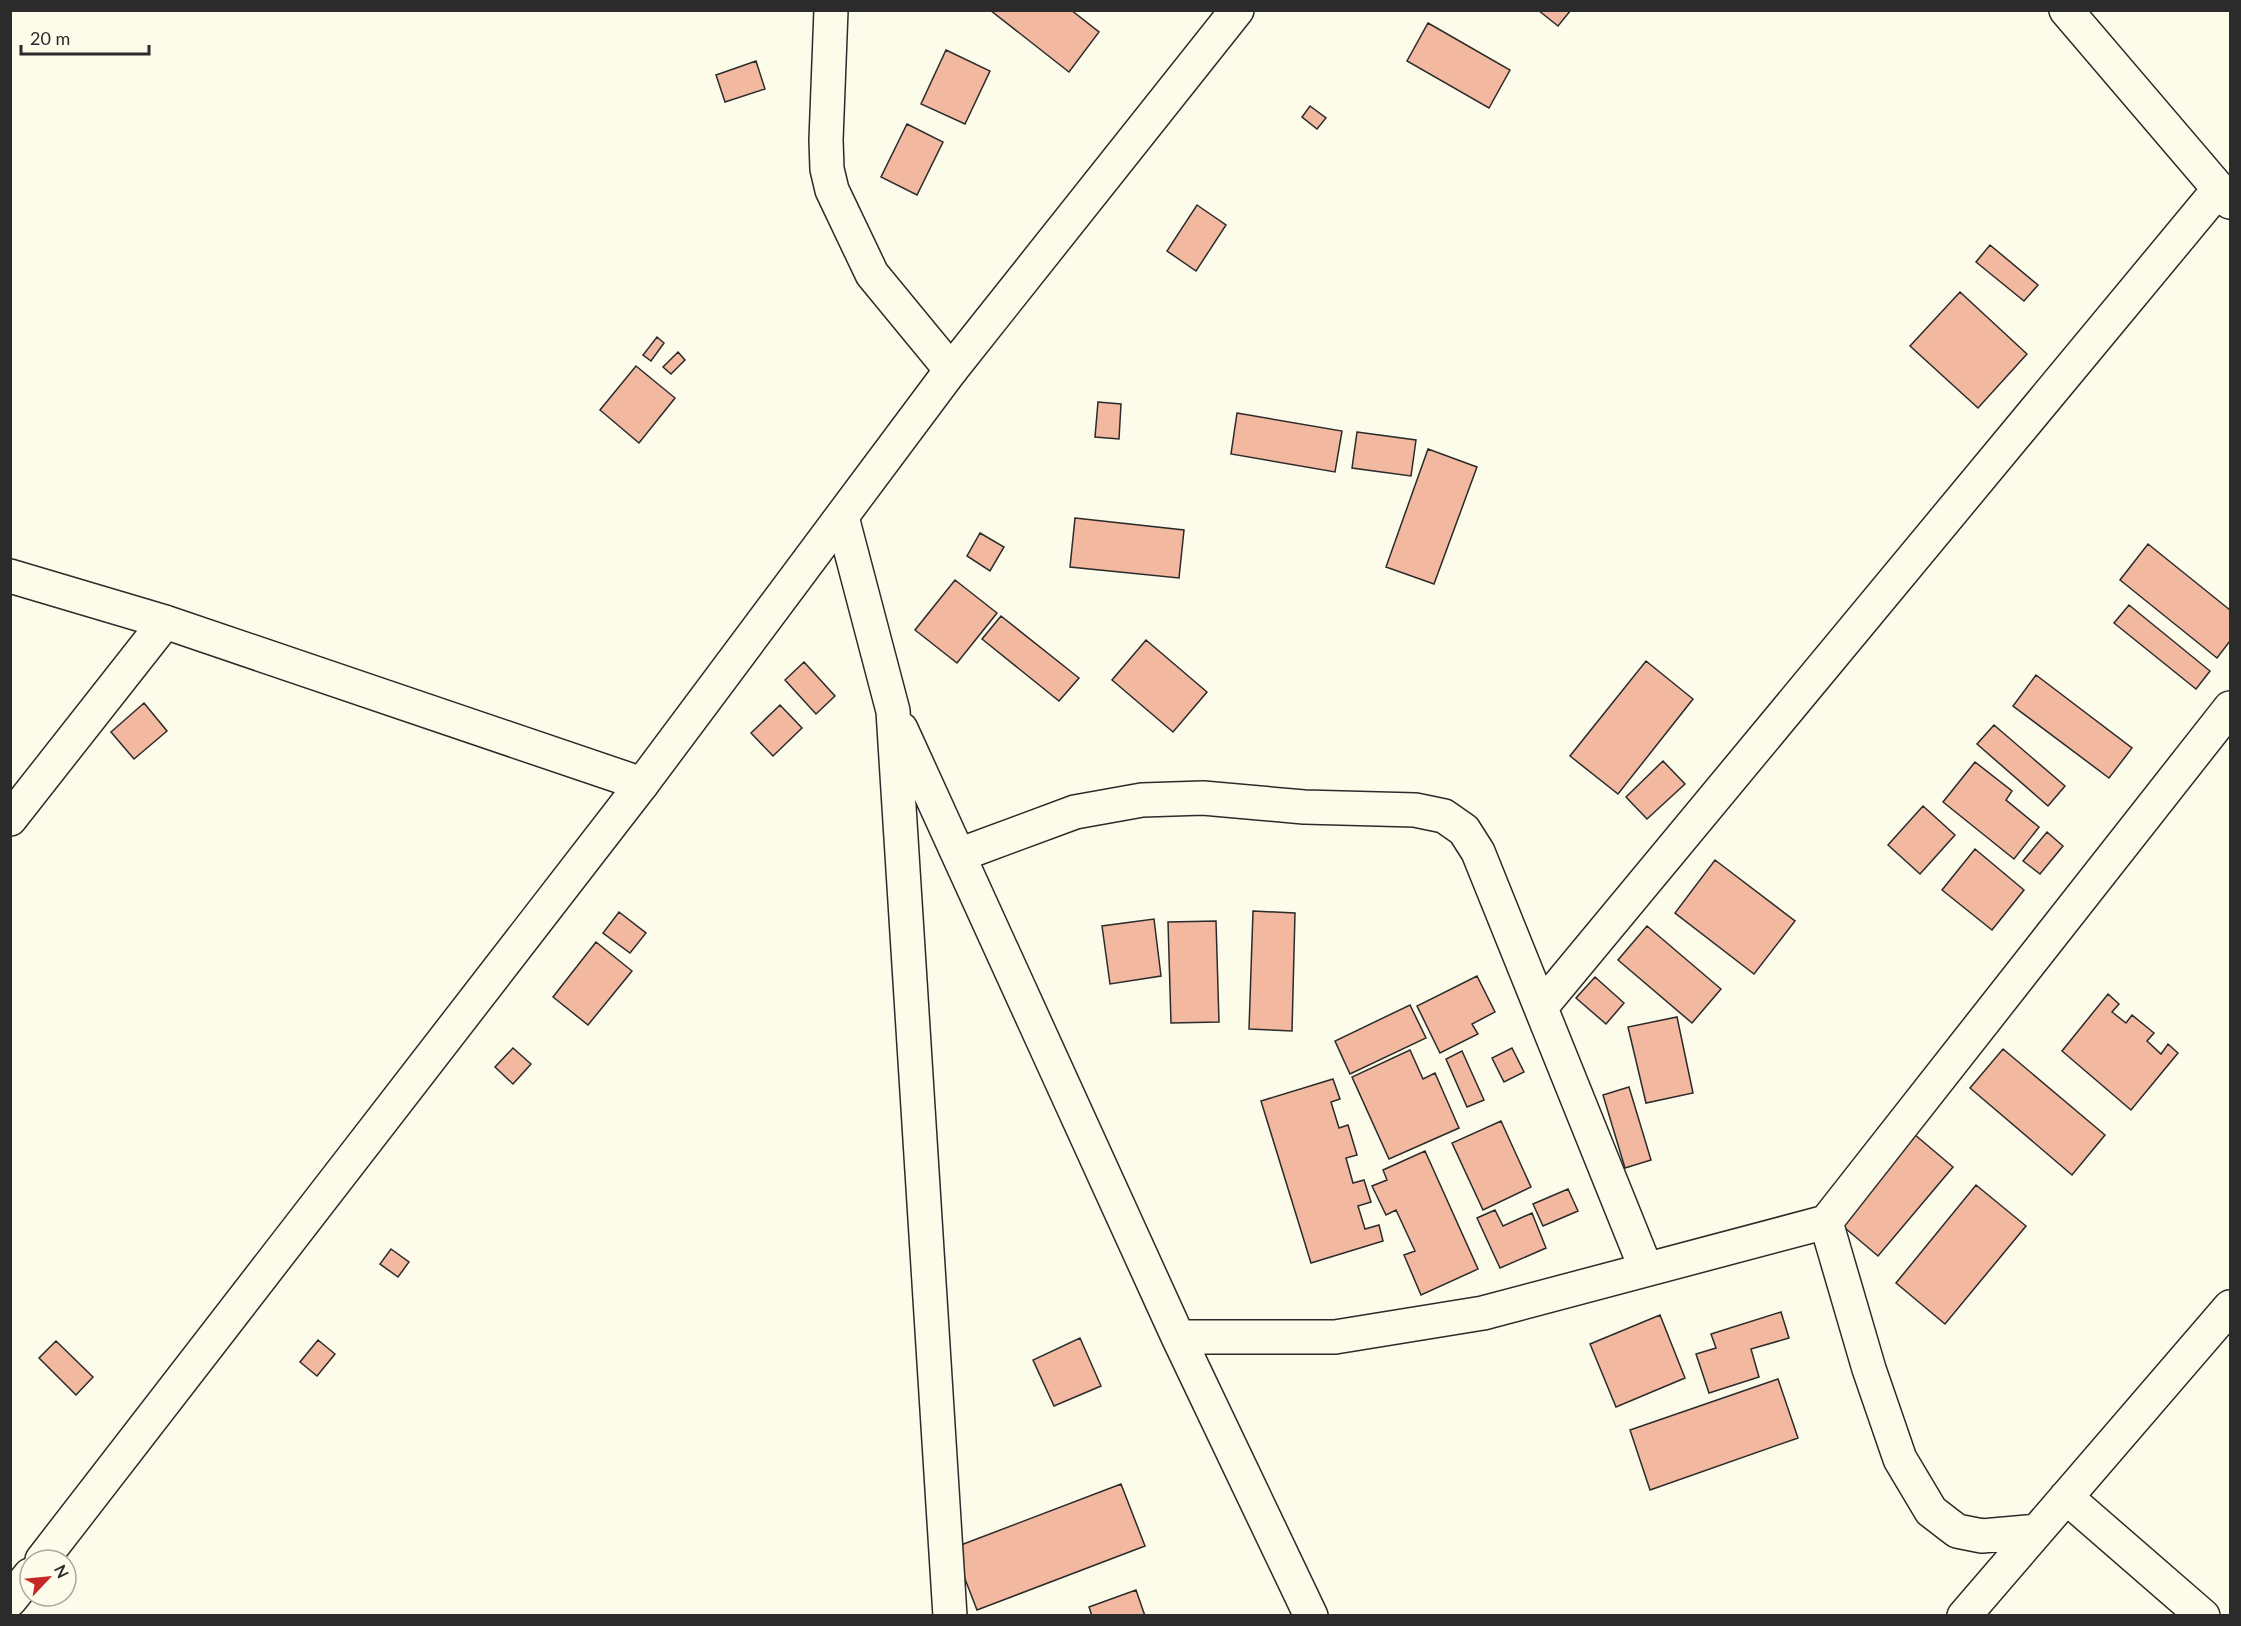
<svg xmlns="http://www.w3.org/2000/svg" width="2241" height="1626" font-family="Lato,sans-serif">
<rect width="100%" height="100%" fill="#fdfbea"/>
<path fill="#f2b8a0" stroke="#2b2b2b" stroke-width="1.5" d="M990,10H1071L1099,32L1069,72Z
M1538,10H1571L1558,26Z
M1428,23L1510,70L1489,108L1407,61Z
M946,50L990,71L965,124L921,104Z
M756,61L765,89L725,102L716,75Z
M1310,106L1326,118L1317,129L1302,117Z
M907,124L943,142L917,195L881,177Z
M1197,205L1226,225L1196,271L1167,251Z
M1990,245L2038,285L2024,301L1976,262Z
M1960,292L2027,354L1978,408L1910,346Z
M657,337L664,343L651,361L643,355Z
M678,352L685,360L671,374L663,367Z
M636,366L675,398L639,443L600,410Z
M1098,402L1121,404L1119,439L1095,437Z
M1237,413L1342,431L1335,472L1231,454Z
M1357,432L1416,440L1411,476L1352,468Z
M1428,449L1477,467L1434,584L1386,567Z
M1075,518L1184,530L1179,578L1070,567Z
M980,533L1004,547L990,571L967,556Z
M2148,544L2230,610V641L2217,658L2120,580Z
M955,580L997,613L957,663L915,630Z
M2129,605L2210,671L2196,689L2114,623Z
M1001,616L1079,678L1059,701L982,639Z
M1146,640L1207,692L1173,732L1112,680Z
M1646,661L1693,699L1618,794L1570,756Z
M804,662L835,696L816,714L785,680Z
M2036,675L2132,748L2109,778L2013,706Z
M144,703L167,731L134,759L111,732Z
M780,705L802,728L773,756L751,733Z
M1994,725L2065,786L2048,806L1977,744Z
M1663,761L1685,784L1647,819L1626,797Z
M1975,762L2012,791L2006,800L2039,827L2014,859L1943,802Z
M1923,806L1955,835L1920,874L1888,845Z
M2047,832L2063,846L2040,874L2023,861Z
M1975,849L2024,890L1992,930L1942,890Z
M1715,860L1795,921L1754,974L1675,913Z
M1253,911L1295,913L1292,1031L1249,1029Z
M619,912L646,933L630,953L603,933Z
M1154,919L1161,976L1110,984L1102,926Z
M1216,921L1219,1022L1171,1023L1168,922Z
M1647,926L1721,989L1692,1023L1618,960Z
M596,942L632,971L588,1025L553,997Z
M1477,976L1495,1012L1472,1024L1478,1034L1440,1053L1417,1006Z
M1595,977L1624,1003L1606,1024L1576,998Z
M2108,994L2119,1004L2112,1012L2126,1023L2132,1015L2154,1033L2147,1041L2161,1054L2168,1044L2178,1053L2131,1110L2062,1051Z
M1410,1005L1426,1038L1350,1074L1335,1041Z
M1677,1017L1693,1093L1646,1103L1628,1027Z
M513,1048L531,1064L513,1084L495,1067Z
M1512,1048L1524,1072L1504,1082L1492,1058Z
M2003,1049L2105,1135L2072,1175L1970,1088Z
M1410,1050L1423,1079L1435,1073L1459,1128L1389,1159L1352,1077Z
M1462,1051L1484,1100L1467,1107L1446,1059Z
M1333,1079L1340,1099L1331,1102L1339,1128L1348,1125L1357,1155L1346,1158L1353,1183L1364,1180L1371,1202L1358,1206L1365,1229L1379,1225L1383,1241L1311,1263L1261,1101Z
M1629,1087L1651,1160L1625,1168L1603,1095Z
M1501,1121L1531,1187L1483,1210L1452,1143Z
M1914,1134L1953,1167L1878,1256L1838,1222Z
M1425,1151L1478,1269L1421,1295L1404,1255L1415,1251L1396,1210L1386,1215L1372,1186L1387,1180L1383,1170Z
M1976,1185L2026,1226L1945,1324L1896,1283Z
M1568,1189L1578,1211L1543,1226L1533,1204Z
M1495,1210L1503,1226L1532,1213L1546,1248L1500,1268L1477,1218Z
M391,1249L409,1262L398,1277L380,1264Z
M1781,1312L1789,1338L1751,1349L1759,1377L1709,1393L1696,1354L1716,1348L1711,1334Z
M1660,1315L1685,1378L1616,1407L1590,1344Z
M1080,1338L1101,1386L1054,1406L1033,1360Z
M318,1340L335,1354L317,1376L300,1362Z
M56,1341L93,1377L76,1395L39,1358Z
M1778,1379L1798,1438L1650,1490L1630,1430Z
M1121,1484L1145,1546L977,1610L953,1548Z
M1136,1590L1145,1616H1092L1089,1607Z"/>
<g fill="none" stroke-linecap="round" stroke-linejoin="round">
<defs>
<path id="minor" d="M831,10L826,140L827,169L832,190L872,274L951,370
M2066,10L2230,202
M842,517L893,711L950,1616
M10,576L165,622L642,784
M901,729L1178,1337L1311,1616
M10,819L165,622
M959,855L1075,812L1142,800L1203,798L1304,807L1415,810L1444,816L1464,830L1478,852L1646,1269
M1542,1006L2219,189
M1826,1222L1869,1369L1900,1459L1931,1511L1957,1531L1982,1536L2037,1531
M1178,1337H1335L1483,1313L1826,1222L2230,708
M2066,1497L2203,1616
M1964,1616L2230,1307"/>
<path id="highway" d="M42,1560L642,784L951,370L1237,10
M10,1600L30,1575"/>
</defs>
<use href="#minor" stroke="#2b2b2b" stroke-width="36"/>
<use href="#highway" stroke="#2b2b2b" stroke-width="36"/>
<use href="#minor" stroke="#fdfbea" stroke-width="33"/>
<use href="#highway" stroke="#fdfbea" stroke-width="33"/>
</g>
<rect width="2241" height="1626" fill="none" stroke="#2b2b2b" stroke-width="24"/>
<g transform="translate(48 1578) rotate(64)"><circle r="28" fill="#fdfbea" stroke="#a9a89e" stroke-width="1.5"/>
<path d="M0-4.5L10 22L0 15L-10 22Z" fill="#c62828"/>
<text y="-9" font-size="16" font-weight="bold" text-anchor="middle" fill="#2b2b2b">N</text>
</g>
<path d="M21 45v9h128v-9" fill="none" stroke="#2b2b2b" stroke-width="3"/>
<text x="30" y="45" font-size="18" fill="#2b2b2b" stroke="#fdfbea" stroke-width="4.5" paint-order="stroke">20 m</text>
</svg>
